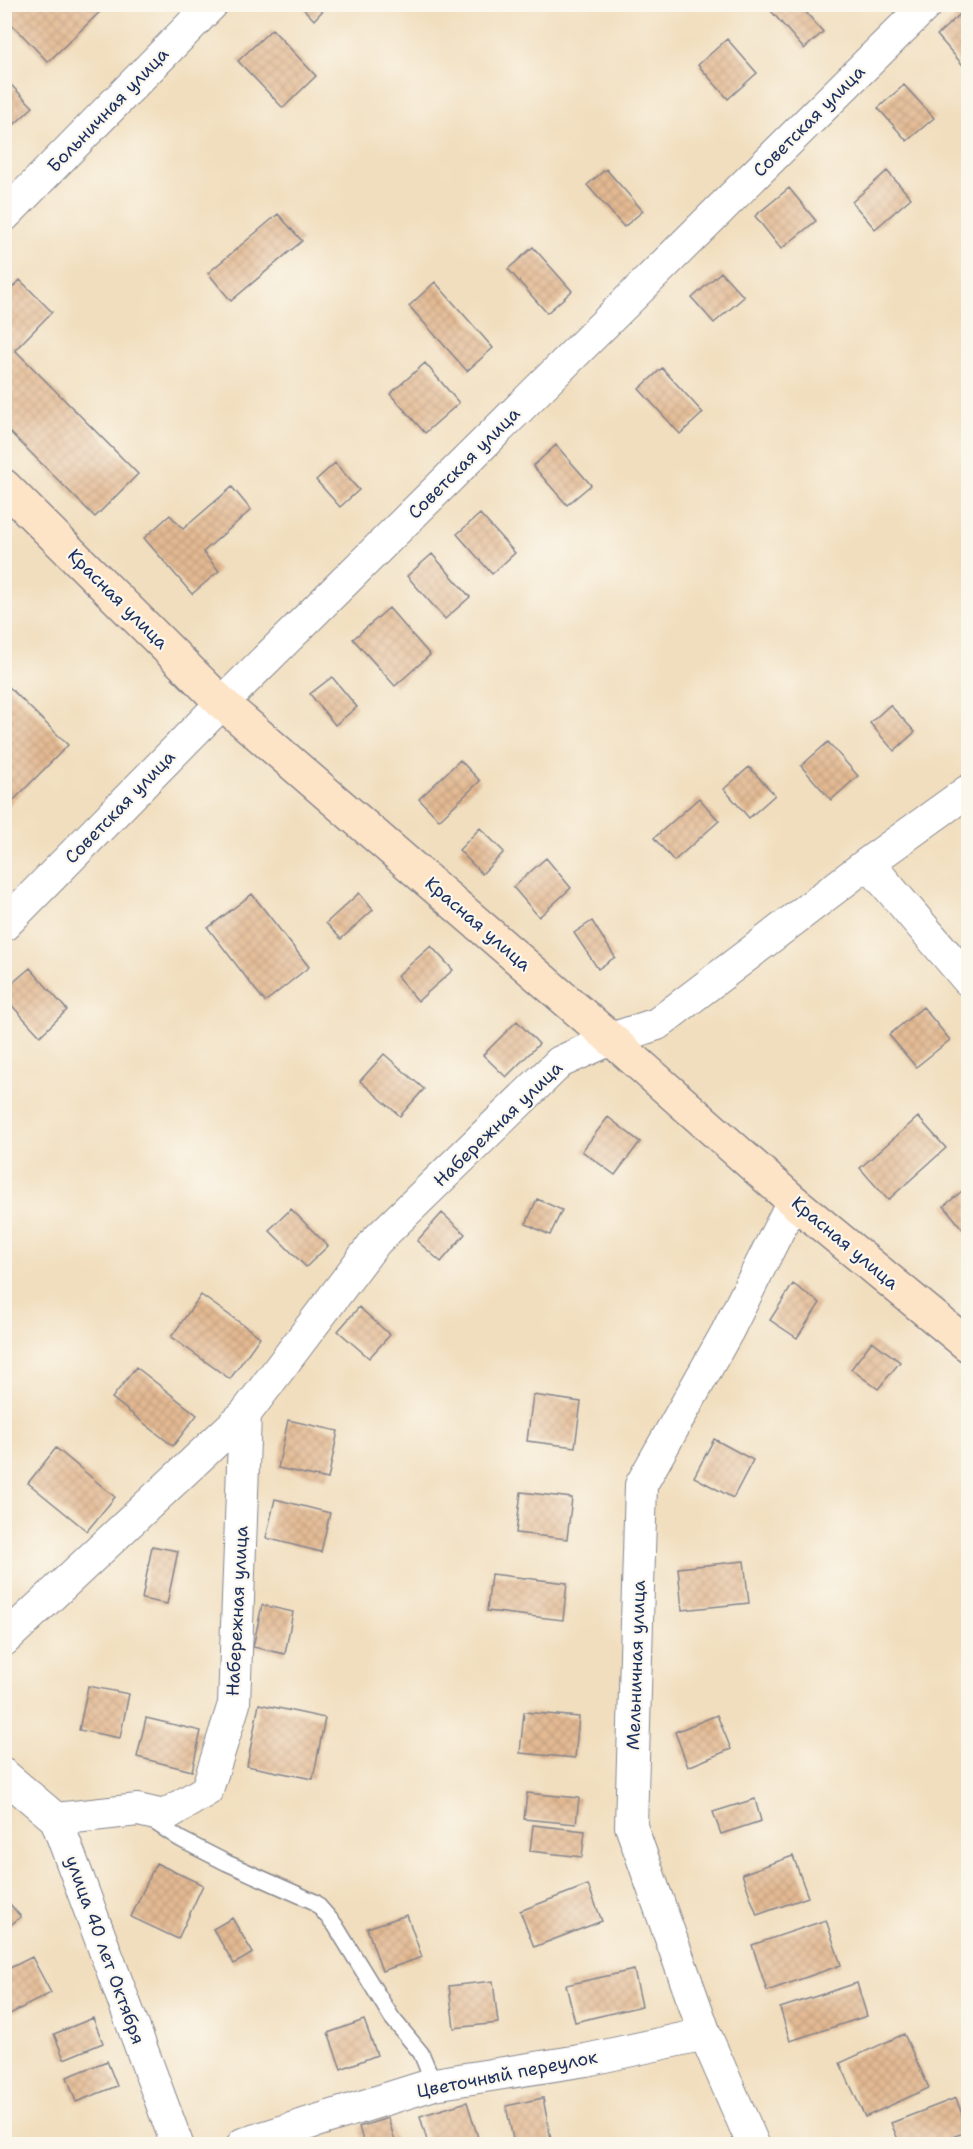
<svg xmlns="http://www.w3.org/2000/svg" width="973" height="2149" font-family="'Shantell Sans',sans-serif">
<defs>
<pattern id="building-cross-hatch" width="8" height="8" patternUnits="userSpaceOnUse" patternTransform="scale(1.5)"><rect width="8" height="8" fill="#e3b992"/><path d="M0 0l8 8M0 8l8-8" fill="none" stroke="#c29f80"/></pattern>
</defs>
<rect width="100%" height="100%" fill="#fbf7ec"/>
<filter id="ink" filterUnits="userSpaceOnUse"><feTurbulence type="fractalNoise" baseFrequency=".0167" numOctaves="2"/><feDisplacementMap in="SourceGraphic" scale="12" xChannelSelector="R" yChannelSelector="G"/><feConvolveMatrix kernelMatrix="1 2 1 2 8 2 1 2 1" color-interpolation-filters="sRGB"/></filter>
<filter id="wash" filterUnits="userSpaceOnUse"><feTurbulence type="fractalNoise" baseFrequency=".008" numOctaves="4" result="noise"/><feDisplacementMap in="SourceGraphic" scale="24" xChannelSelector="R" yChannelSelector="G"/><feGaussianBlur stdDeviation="1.35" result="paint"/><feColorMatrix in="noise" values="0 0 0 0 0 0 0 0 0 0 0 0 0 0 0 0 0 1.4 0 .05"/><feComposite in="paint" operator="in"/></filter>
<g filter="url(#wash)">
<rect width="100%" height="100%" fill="#f1debe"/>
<g id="blocks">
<path fill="url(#building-cross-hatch)" d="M13,4H108L48,62L4,16Z
M299,4H329L314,20Z
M765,4H799L823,32L804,49Z
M968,7V71L937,35Z
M272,29L316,76L283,108L238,61Z
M727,39L757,73L728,99L698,65Z
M4,78L33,107L4,134Z
M904,85L934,118L907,141L878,108Z
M606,169L643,211L624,227L587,185Z
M887,171L911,198L875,229L852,202Z
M789,188L816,221L781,249L755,216Z
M278,214L302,241L231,301L208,273Z
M533,247L572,291L547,313L508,269Z
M721,272L744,297L714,323L692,298Z
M20,280L52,312L15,350L138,474L95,517L4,426V296Z
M435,282L493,348L467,371L409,306Z
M425,363L459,403L425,433L390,394Z
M662,368L703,413L680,434L639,389Z
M556,445L591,485L567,505L533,466Z
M335,463L359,490L340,507L316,480Z
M232,487L251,510L203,552L219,571L192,594L144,538L170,515L183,529Z
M480,514L515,553L492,574L457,534Z
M432,554L470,597L445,619L407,576Z
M389,608L430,655L395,686L353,639Z
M332,677L357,707L335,725L310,694Z
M4,682L68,745L4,810Z
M890,705L915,732L894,751L870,723Z
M828,742L858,776L831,800L801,766Z
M460,760L480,781L439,820L419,799Z
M749,767L775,795L749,818L724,789Z
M699,798L719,821L674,861L654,838Z
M480,828L504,852L482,874L459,850Z
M546,858L571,888L539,917L513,887Z
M359,893L373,910L341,939L326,923Z
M252,894L309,967L265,1002L208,928Z
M592,921L615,957L598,969L574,933Z
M431,946L453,970L418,1001L397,976Z
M30,968L67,1010L40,1036L4,997V990Z
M923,1007L950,1040L916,1067L889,1035Z
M517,1021L539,1044L506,1077L483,1055Z
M384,1054L424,1089L400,1116L360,1081Z
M608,1117L640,1142L615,1175L582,1151Z
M918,1117L946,1148L888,1200L860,1168Z
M968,1186V1229L965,1232L944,1206Z
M537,1199L562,1210L550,1235L526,1224Z
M291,1209L328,1246L306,1267L269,1230Z
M442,1213L465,1234L441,1262L417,1241Z
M793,1284L820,1303L797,1338L770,1320Z
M201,1295L260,1337L230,1379L171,1337Z
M359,1307L390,1335L369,1358L338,1331Z
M872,1341L900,1362L878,1389L851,1369Z
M136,1367L197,1415L173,1446L112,1398Z
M533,1395L581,1402L575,1447L527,1441Z
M288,1420L338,1431L328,1479L278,1468Z
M714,1439L753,1460L733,1498L694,1477Z
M56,1448L115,1497L87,1531L28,1483Z
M521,1492L572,1498L567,1539L516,1533Z
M275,1499L330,1513L321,1552L266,1538Z
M152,1546L178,1551L167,1604L142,1599Z
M744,1561L749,1603L682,1610L678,1568Z
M491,1574L567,1583L563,1620L487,1611Z
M262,1605L293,1612L285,1654L253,1647Z
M88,1686L129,1694L120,1738L79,1730Z
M259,1704L325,1718L313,1779L247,1766Z
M524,1712L579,1717L575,1758L520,1753Z
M717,1715L731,1749L688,1767L675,1732Z
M146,1718L201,1731L192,1771L137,1757Z
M527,1793L579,1798L576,1824L524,1819Z
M755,1799L761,1821L721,1834L713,1812Z
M533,1825L585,1831L582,1857L530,1851Z
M793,1856L808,1897L757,1915L742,1874Z
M156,1863L203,1885L178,1939L131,1917Z
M588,1885L602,1921L534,1947L520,1911Z
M4,1897L21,1917L4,1930Z
M407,1915L422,1957L382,1971L367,1928Z
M232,1918L253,1953L234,1964L213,1929Z
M826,1920L841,1965L767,1991L752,1945Z
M32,1957L51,1993L4,2017V1971Z
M634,1970L642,2006L575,2022L566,1985Z
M493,1981L498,2023L454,2028L449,1986Z
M857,1983L867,2016L790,2041L780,2008Z
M93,2018L103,2043L64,2059L54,2034Z
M364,2020L377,2055L341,2069L328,2033Z
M904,2034L929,2088L865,2117L840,2063Z
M107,2061L117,2086L76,2102L67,2077Z
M543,2098L552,2144H514L506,2106Z
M956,2098L968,2131L935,2144H900L891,2123Z
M467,2102L480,2144H428L420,2116Z
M388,2118L396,2144H364L359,2127Z"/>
</g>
</g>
<g filter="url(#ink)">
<use href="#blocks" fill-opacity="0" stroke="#86868e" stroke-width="1.5"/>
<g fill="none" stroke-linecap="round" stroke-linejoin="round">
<defs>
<path id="lane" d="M150,1819L180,1839L227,1863L315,1902L335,1925L392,2018L421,2053L434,2084"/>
<path id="street" d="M4,216L212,4
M868,863L968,980
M4,925L222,703L927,4
M4,1640L245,1414L376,1241L560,1062L611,1039L657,1024L868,863L968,791
M4,1775L56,1819L177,2144
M56,1819L138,1810L164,1816L207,1790L234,1704L245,1414
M243,2144L434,2084L586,2060L705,2034
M753,2144L705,2034L631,1826L641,1485L727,1332L793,1201"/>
<path id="secondary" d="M4,486L222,703L611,1039L793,1201L968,1345"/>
</defs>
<use href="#lane" stroke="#86868e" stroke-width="18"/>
<use href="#street" stroke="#86868e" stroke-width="34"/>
<use href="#secondary" stroke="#86868e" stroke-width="36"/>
<use href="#lane" stroke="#fff" stroke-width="15"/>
<use href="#street" stroke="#fff" stroke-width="32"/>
<use href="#secondary" stroke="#fee4c6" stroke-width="33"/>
</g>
</g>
<g text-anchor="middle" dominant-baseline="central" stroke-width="4.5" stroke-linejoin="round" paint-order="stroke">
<g font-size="18" fill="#1b2f5e" stroke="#fbf7ec">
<text transform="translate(108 110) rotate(-46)">Больничная улица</text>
<text transform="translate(809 121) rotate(-45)">Советская улица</text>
<text transform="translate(464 463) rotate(-45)">Советская улица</text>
<text transform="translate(118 599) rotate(45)">Красная улица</text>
<text transform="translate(120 807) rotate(-46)">Советская улица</text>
<text transform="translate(478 924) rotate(41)">Красная улица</text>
<text transform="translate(498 1124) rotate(-44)">Набережная улица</text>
<text transform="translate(845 1243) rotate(40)">Красная улица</text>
<text transform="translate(237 1611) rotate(-87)">Набережная улица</text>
<text transform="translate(636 1665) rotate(-88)">Мельничная улица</text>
<text transform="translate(105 1950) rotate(70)">улица 40 лет Октября</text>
<text transform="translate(507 2074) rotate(-11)">Цветочный переулок</text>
</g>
</g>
<rect width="973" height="2149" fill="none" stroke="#fbf7ec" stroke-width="24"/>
</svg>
